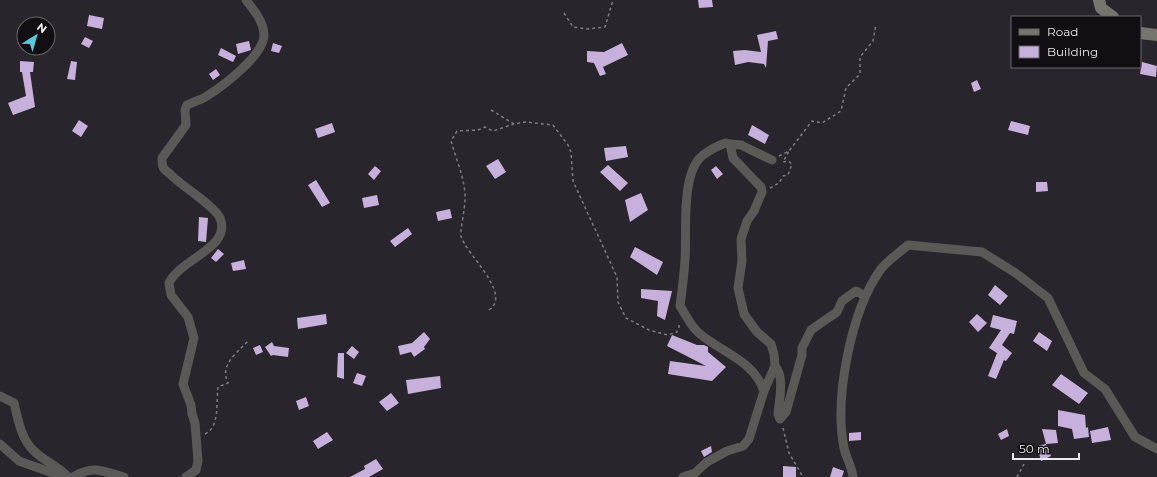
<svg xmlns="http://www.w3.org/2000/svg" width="1157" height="477" font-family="Montserrat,sans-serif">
<rect width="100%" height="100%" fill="#29252c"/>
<path fill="#c8b0dc" d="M698,0H712L713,7L699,8Z
M89,15L104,18L102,29L87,26Z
M776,31L778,39L768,41L766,68L764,64L748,62L735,65L733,51L745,50L761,52L757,35Z
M85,37L93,41L89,48L81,44Z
M249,41L251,50L238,54L236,44Z
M273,43L282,46L279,53L271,51Z
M622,43L628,55L603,67L606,74L600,76L594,63L587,62V51L604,52Z
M221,48L236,56L233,62L218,55Z
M20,61L34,62L33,72H30L35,107L13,115L8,103L26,96L22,72H20Z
M71,61L77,62L75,80L67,79Z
M1142,62L1157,66L1156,77L1140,74Z
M216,69L220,75L213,80L209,74Z
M977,80L981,89L974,92L971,83Z
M79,120L88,126L81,137L72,131Z
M1011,121L1030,126L1028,135L1008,130Z
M332,123L335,132L318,138L315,129Z
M752,125L769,135L765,144L748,135Z
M626,146L628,157L606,161L604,148Z
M498,159L506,172L495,179L486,166Z
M608,165L628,183L620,191L600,172Z
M375,166L381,171L374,180L368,174Z
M716,166L723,174L717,179L711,170Z
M316,180L330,203L322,207L308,185Z
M1036,182H1047L1048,191L1036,192Z
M641,193L648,210L630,222L625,200Z
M377,195L379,205L364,208L362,198Z
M450,209L452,218L438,221L436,212Z
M199,217L208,218L206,242L198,241Z
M408,228L412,234L395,247L390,241Z
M635,247L663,262L657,275L630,257Z
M218,249L224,254L216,262L211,258Z
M244,260L246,269L233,271L231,263Z
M995,285L1008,296L1000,305L988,295Z
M641,289L672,291L665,320L657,316L658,301L641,298Z
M326,314L327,324L298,329L297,318Z
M977,314L987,323L978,332L969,322Z
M993,315L1017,321L1014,334L1010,333L1002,345L1012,353L1006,361L1004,360L996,379L988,376L997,353L989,348L1001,330L990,327Z
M424,332L430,339L424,347L425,349L414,357L411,352L400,355L398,346L412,343Z
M1039,332L1052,341L1047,351L1033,341Z
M672,335L697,345H704L708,347V352L726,367L712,381L668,374L670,361L706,366L667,346Z
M272,342L274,346L289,348L288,357L273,355L271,356L265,347Z
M260,345L263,352L256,355L253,348Z
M352,346L359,352L354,359L346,353Z
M338,353H344V379L337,377Z
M357,373L366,376L362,386L353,383Z
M1061,374L1088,393L1079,404L1052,385Z
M440,376L441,388L408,394L406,380Z
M391,393L399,403L387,411L379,402Z
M306,397L309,406L299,410L296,401Z
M1058,410L1085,415L1086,428L1088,427L1089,437L1074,439L1072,429L1058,426Z
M1108,427L1111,440L1092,443L1090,431Z
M1007,429L1009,436L1001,440L998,434Z
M1042,429L1056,430L1058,443L1046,444Z
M327,432L333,440L318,449L313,441Z
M861,432V440L849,441V433Z
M1046,444L1051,456L1041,461L1037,446Z
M711,446L712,452L704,457L701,451Z
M376,459L383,469L369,477H350L365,469L364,466Z
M783,466L796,467V477H783Z
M833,467L844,471L842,477H830Z"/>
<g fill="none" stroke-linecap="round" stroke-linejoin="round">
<path stroke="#7f7b81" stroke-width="1.5" stroke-dasharray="3 3" stroke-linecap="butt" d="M564,13L573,27L587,29L605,27L613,0
M491,110L514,124L526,122L553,125L568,145L571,152L573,181L617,277L618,302L626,318L649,330L668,335L677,332L679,327V322
M779,156L789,151L812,121L822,123L841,111L846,88L860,74V57L873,41L876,24
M770,188L779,183L783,176L788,175L792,164L788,161L783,162L789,151
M489,310C513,294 465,253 461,236C460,231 465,208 465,200C466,181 456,159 451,141L457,131L478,130L485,127L493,131L514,124
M783,428L789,453L803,477
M205,434C220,427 216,403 218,387L228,383C219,365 237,353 248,341
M1017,477L1024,464"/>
<path stroke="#5a5955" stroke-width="9" d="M730,144L725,143C716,147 706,151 699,159C681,180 687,234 685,260C684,276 682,291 680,306C686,315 691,327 700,334C723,353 754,361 764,391
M772,160L741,145L730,144L733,158L761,187L762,192L754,211L747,221L741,239L742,261L738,288L744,314L757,332L771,344L774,354L775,366C785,377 779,400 778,414L780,419L786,412L802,355V348L811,330L837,312L842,301L856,291L865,296
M0,396L14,403C18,419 21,439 34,451C44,461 58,466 68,477
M0,444L19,461L64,477
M73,477C93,465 103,471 124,477
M186,477L196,470L198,461L195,423L192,414L191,405L183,384L194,338L188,317L171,295L169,283C181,258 232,248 220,218C214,205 181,186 170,174C168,172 164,170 163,167C162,165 162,161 162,158L186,125L185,110L187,105C193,102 201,100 207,96C223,86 264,55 264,35C264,22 253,9 246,0
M683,477L695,473L707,462L727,451L743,446L749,439L764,391L775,366
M853,477C852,466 846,458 844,448C834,398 851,310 881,269C888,260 900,252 908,245L982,252L1017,274L1048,298L1084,373L1105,389L1135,437L1157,449"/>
<path stroke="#77756e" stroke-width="12" d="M1099,0L1101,8L1113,17
M1140,33L1157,35"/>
</g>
<rect x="1011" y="16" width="130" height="52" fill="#110f12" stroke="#69676a"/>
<rect x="1019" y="29" width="20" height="6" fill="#77756e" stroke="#69676a"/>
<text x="1047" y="36" font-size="12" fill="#edeaef">Road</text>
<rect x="1019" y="46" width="20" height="12" fill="#c8b0dc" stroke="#69676a"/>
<text x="1047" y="56" font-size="12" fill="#edeaef">Building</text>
<g transform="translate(36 36) rotate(37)"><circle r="19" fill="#110f12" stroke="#69676a"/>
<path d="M0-3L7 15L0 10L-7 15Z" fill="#54cadd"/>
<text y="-6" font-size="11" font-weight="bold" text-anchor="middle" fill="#edeaef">N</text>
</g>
<path d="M1013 453v6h66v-6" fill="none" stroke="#edeaef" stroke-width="2"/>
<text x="1019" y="453" font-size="12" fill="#edeaef" stroke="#110f12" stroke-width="3" paint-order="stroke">50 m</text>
</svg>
